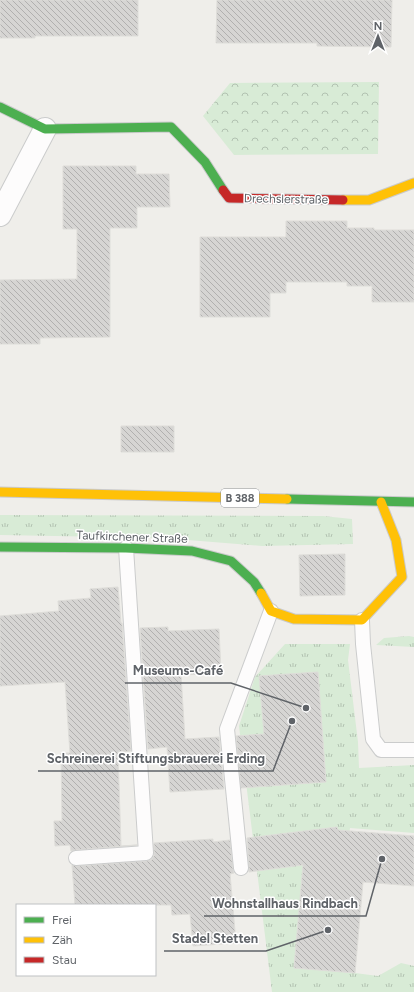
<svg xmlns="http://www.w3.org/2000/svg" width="414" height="992" font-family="Figtree,sans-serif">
<defs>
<pattern id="grass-tufts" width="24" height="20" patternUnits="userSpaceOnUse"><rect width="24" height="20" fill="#d8ebd6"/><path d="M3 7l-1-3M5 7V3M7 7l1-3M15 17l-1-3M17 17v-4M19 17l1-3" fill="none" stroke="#b2c2b1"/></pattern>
<pattern id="park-crowns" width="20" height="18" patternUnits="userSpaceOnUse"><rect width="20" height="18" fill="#d8ebd6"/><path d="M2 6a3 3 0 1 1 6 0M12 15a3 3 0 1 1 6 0" fill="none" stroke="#b2c2b1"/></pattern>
<pattern id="building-back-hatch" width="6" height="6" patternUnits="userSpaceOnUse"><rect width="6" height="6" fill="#d6d5d3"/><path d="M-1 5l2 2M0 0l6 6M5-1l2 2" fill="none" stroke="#b1b0af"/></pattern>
</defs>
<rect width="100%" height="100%" fill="#efeeea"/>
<path fill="url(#grass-tufts)" d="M0,515L323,516L352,519L353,544L262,546L163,538L0,535Z
M409,636L414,637V647L376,645L384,638Z
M285,644H350L348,660L358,742L359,768L414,765V833L350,828L342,888L301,887L294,968L355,973L378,976L401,963L414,966V992H272L239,726L255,677Z"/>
<path fill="url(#park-crowns)" d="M379,82L378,154L234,155L203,116L230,83Z"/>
<path fill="url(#building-back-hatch)" stroke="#deddd9" d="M0,0H138V36H35V38H0Z
M217,0H392L391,47L317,46V43H216Z
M63,166H136V174H169L170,207H137V228H110V337L40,338V344H0V280L77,279V229H63Z
M286,221H347V228H374V230H414V302H372V286H347V282H286V293H270V317H200V237H286Z
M121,426H174V452H121Z
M345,554V595L300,596L299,555Z
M118,587L121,623H122L131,751L118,752L121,846L137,845L75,850L71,851L70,845L55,846L54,821H62L61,753H70L65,682L0,686V616L59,611L58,601L91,598L90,589Z
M168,627V631L219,629L221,673L181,675L185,739L219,737L224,789L170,792L167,747L148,749L140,628Z
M318,672L326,782L241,788L236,736L264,734L259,676Z
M337,827L338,830L414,836V886L363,882L355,973L294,968L303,865L249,872V867L247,838Z
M213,839V842L230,840L233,869L234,873L230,874L236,943L193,946L190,914L172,915L171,905H75L72,865L77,866L147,861L151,860L154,856V843Z"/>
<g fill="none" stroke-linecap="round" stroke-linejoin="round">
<defs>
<path id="lane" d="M362,620L363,644L373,739L381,750H414
M76,858L146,853L126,548
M241,868L227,729L271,611"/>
<path id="street" d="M0,215L45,129"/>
<path id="fast" d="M0,107L45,129L171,127L205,162L223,190
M287,499L414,502
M0,547L126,548L192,551L231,561L254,582L261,593"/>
<path id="slow" d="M343,200H369L414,183
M0,492L287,499
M261,593L271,611L294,619L362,620L402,577L396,540L381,502"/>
<path id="jam" d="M223,190L229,198L343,200"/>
</defs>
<use href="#lane" stroke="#cbcccc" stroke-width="16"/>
<use href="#street" stroke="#cbcccc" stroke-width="24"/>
<use href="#fast" stroke="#cacacb" stroke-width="11"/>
<use href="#slow" stroke="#cacacb" stroke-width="11"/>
<use href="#jam" stroke="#cacacb" stroke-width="11"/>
<use href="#lane" stroke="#fdfcfc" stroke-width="14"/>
<use href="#street" stroke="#fdfcfc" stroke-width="22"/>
<use href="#fast" stroke="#4caf50" stroke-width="9"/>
<use href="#slow" stroke="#ffc107" stroke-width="9"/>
<use href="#jam" stroke="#c62828" stroke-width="9"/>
</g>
<g text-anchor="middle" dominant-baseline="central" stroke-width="3" stroke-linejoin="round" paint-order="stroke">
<rect fill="#fff" stroke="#8f9295" stroke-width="1" x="221" y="489" width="38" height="18" rx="3"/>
<g font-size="11" font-weight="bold" fill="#5f6368">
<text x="240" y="498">B 388</text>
</g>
<g font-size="12" fill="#5f6368" stroke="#fff">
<text transform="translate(286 199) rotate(1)">Drechslerstraße</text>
<text transform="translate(132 537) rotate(2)">Taufkirchener Straße</text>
</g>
</g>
<path fill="none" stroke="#5f6368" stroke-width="1.5" d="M306 708L231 683H125M292 721L273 771H38M382 859L366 916H204M328 930L266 951H164"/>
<g fill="#5f6368" stroke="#fff" stroke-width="1.5">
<circle cx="306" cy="708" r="4"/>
<circle cx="292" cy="721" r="4"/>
<circle cx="382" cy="859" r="4"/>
<circle cx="328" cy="930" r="4"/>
</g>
<g font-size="13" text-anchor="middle" font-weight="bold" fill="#5f6368" stroke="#fff" stroke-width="3" stroke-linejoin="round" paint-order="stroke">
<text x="178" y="675">Museums-Café</text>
<text x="156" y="763">Schreinerei Stiftungsbrauerei Erding</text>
<text x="285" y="908">Wohnstallhaus Rindbach</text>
<text x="215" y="943">Stadel Stetten</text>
</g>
<rect x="16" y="904" width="140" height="72" fill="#ffffff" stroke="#bfc1c3"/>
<rect x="24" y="917" width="20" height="6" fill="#4caf50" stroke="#bfc1c3"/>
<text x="52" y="924" font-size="12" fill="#5f6368">Frei</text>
<rect x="24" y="937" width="20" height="6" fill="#ffc107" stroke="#bfc1c3"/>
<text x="52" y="944" font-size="12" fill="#5f6368">Zäh</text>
<rect x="24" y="957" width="20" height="6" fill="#c62828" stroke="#bfc1c3"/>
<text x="52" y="964" font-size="12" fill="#5f6368">Stau</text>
<g transform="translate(378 36)" stroke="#ffffff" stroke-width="3" paint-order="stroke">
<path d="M0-3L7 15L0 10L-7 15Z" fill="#5f6368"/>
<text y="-6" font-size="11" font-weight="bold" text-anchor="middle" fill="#5f6368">N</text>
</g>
</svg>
